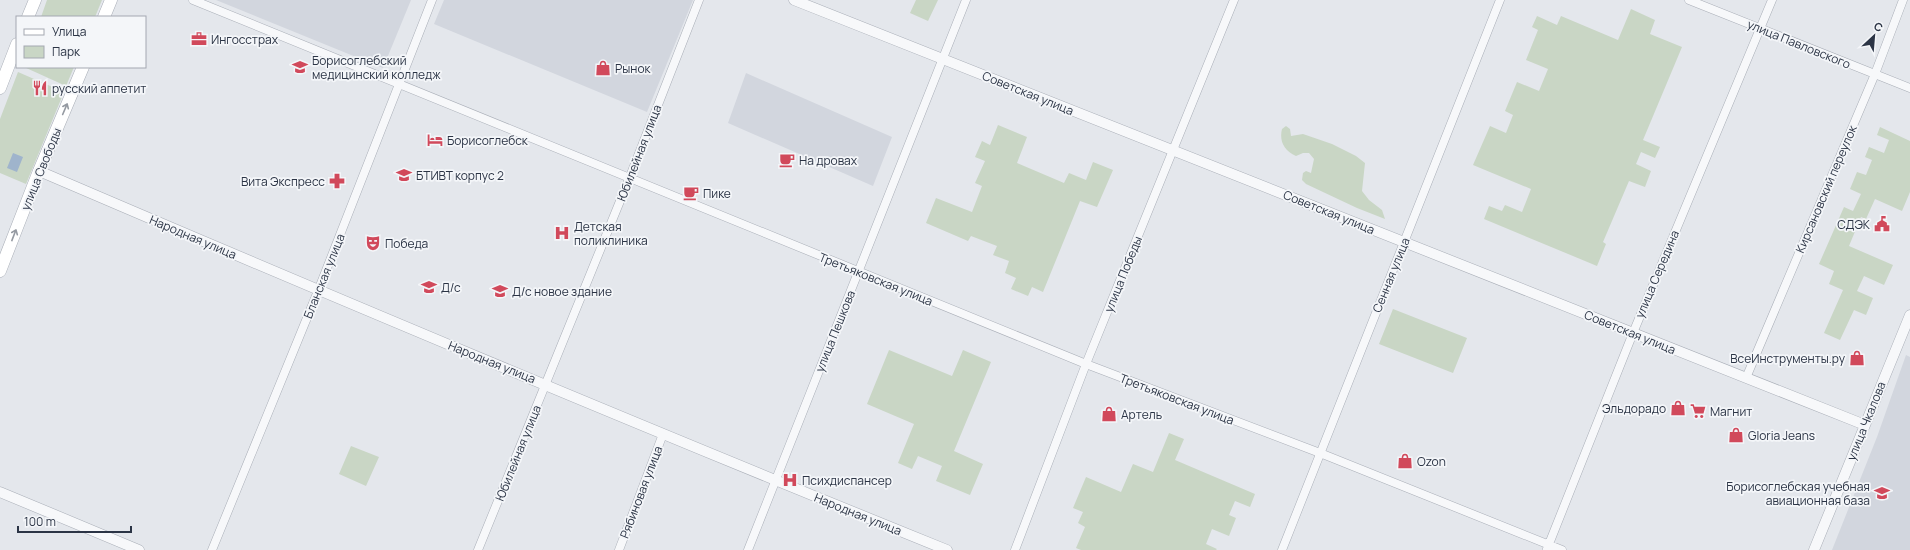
<svg xmlns="http://www.w3.org/2000/svg" width="1910" height="550" font-family="Manrope,sans-serif">
<rect width="100%" height="100%" fill="#e4e7ec"/>
<path fill="#d2d6de" d="M216,0H411L383,68Z
M444,0H693L647,112L434,24Z
M746,73L892,137L873,186L728,123Z
M1906,355L1910,357V550H1832L1877,437Z"/>
<path fill="#c9d6c5" d="M47,0H102L95,17H41Z
M916,0H938L928,21L910,13Z
M1631,9L1655,20L1650,34L1682,47L1643,140L1660,147L1655,158L1641,152L1636,164L1651,171L1645,187L1629,181L1603,242L1606,244L1597,266L1484,219L1489,206L1502,211L1505,205L1522,212L1531,189L1473,165L1490,126L1506,133L1513,115L1505,111L1517,82L1539,91L1548,69L1526,60L1538,30L1532,27L1537,16L1557,25L1561,16L1618,40Z
M24,67H74L66,86Z
M18,72L64,92L26,184L0,173V119Z
M998,125L1027,137L1017,163L1064,183L1069,173L1086,180L1093,162L1113,170L1097,207L1080,201L1043,292L1032,287L1028,296L1011,289L1016,278L1005,273L1009,261L993,255L997,246L971,236L968,241L926,223L936,198L972,212L982,186L975,183L985,161L975,157L982,141L990,145Z
M1286,126L1290,129L1291,136L1303,134L1332,144L1356,156L1365,163L1362,191L1369,200L1382,210L1385,219L1357,208L1306,184L1302,180L1303,173L1306,171L1311,173L1314,159L1309,153H1303L1296,156C1284,151 1279,141 1282,129Z
M1880,127L1910,141V192L1902,211L1875,199L1866,219L1861,217L1849,246L1893,265L1884,285L1864,276L1857,291L1873,298L1866,315L1854,310L1840,340L1824,333L1843,290L1829,284L1834,271L1819,264L1844,207L1853,211L1861,194L1850,189L1857,172L1866,175L1872,160L1865,157L1869,147L1884,153L1889,140L1877,135Z
M1393,309L1467,338L1453,373L1379,344Z
M889,350L952,376L963,350L991,362L954,451L983,464L970,495L936,481L942,466L918,456L912,469L898,463L914,424L867,404Z
M1169,433L1184,439L1175,460L1255,494L1250,507L1235,501L1229,515L1236,518L1229,536L1212,529L1206,544L1217,549L1216,550H1081L1076,548L1085,527L1078,523L1083,512L1073,508L1086,477L1121,492L1133,464L1153,472Z
M351,446L379,457L366,486L339,474Z"/>
<path fill="#9fb4cc" d="M13,153L23,157L17,172L7,168Z"/>
<g fill="none" stroke-linecap="round" stroke-linejoin="round">
<defs>
<path id="minor" d="M193,0L1086,364L1320,453L1562,550
M1689,0L1910,88
M1746,378L1875,74L1903,0
M1547,549L1633,333L1772,0
M212,550L318,291L432,0
M478,550L629,179L699,0
M619,550L663,434
M748,550L966,0
M1015,550L1086,364L1234,0
M1282,550L1500,0"/>
<path id="tertiary" d="M794,0L1865,425
M39,171C340,300 643,427 947,550
M0,492L139,550
M1814,550L1910,315"/>
<path id="secondary" d="M28,17L35,0
M104,17L111,0
M0,88L17,44
M0,271L39,171L83,67"/>
</defs>
<use href="#minor" stroke="#a9aeb7" stroke-width="9"/>
<use href="#tertiary" stroke="#a9aeb7" stroke-width="11"/>
<use href="#secondary" stroke="#a9aeb7" stroke-width="13"/>
<use href="#minor" stroke="#f7f8fa" stroke-width="8"/>
<use href="#tertiary" stroke="#f7f8fa" stroke-width="10"/>
<use href="#secondary" stroke="#fff" stroke-width="12"/>
</g>
<defs><path id="oneway-shaft" d="M-6 0H5M1.5-3L5.5 0L1.5 3" fill="none" stroke-width="1.6" stroke-linecap="round" stroke-linejoin="round"/></defs>
<g stroke="#959aa2">
<use href="#oneway-shaft" transform="translate(65 109) rotate(-67)"/>
<use href="#oneway-shaft" transform="translate(14 235) rotate(-69)"/>
</g>
<defs>
<symbol id="office-bare" viewBox="-9 -9 18 18"><path d="M-6-3h4V-5.5h4V-3h4V5H-6ZM-1-4.5V-3h2v-1.5ZM-6 0V1H6V0Z" fill="#d1495b" stroke="#f4f6f9" stroke-width="2.5" paint-order="stroke"/></symbol>
<symbol id="university-bare" viewBox="-9 -9 18 18"><path d="M0-5L7-2L0 1L-7-2ZM-4 1L0 2.5L4 1V4Q0 6-4 4Z" fill="#d1495b" stroke="#f4f6f9" stroke-width="2.5" paint-order="stroke"/></symbol>
<symbol id="shop-bare" viewBox="-9 -9 18 18"><path d="M-5-2.5h2.3a2.7 3.5 0 0 1 5.4 0H5L5.5 6h-11ZM-1.5-2.5h3a1.5 2.3 0 0 0-3 0Z" fill="#d1495b" stroke="#f4f6f9" stroke-width="2.5" paint-order="stroke"/></symbol>
<symbol id="restaurant-bare" viewBox="-9 -9 18 18"><path d="M-5-6h1v4h1v-4h1v4h1v-4h1v5L-1.5 .5V6h-2V.5L-5-1ZM5-6V6H3V1.5H1.5Q1.5-4 5-6Z" fill="#d1495b" stroke="#f4f6f9" stroke-width="2.5" paint-order="stroke"/></symbol>
<symbol id="hotel-bare" viewBox="-9 -9 18 18"><path d="M-6-4.5h1.5V1H6V5H4.5V3h-9V5H-6ZM-4 0a1.8 1.8 0 1 1 3.6 0ZM.5 0V-2.5h3Q6-2.5 6 0Z" fill="#d1495b" stroke="#f4f6f9" stroke-width="2.5" paint-order="stroke"/></symbol>
<symbol id="cafe-bare" viewBox="-9 -9 18 18"><path d="M-5.5-4.5H6V0H3Q3 3.5 0 3.5H-2.5Q-5.5 3.5-5.5 0ZM3-3.2v2h1.7v-2ZM-6 4.5H4V6H-6Z" fill="#d1495b" stroke="#f4f6f9" stroke-width="2.5" paint-order="stroke"/></symbol>
<symbol id="school-bare" viewBox="-9 -9 18 18"><path d="M0-5L7-2L0 1L-7-2ZM-4 1L0 2.5L4 1V4Q0 6-4 4Z" fill="#d1495b" stroke="#f4f6f9" stroke-width="2.5" paint-order="stroke"/></symbol>
<symbol id="pharmacy-bare" viewBox="-9 -9 18 18"><path d="M-2-6h4v4h4v4h-4v4h-4v-4h-4v-4h4Z" fill="#d1495b" stroke="#f4f6f9" stroke-width="2.5" paint-order="stroke"/></symbol>
<symbol id="civic-bare" viewBox="-9 -9 18 18"><path d="M-.6-6.5H3V-4.5H.6V-3L4-1V1h2V6H-6V1h2V-1L-.6-3ZM-1.2 2.5V6h2.4V2.5Z" fill="#d1495b" stroke="#f4f6f9" stroke-width="2.5" paint-order="stroke"/></symbol>
<symbol id="hospital-bare" viewBox="-9 -9 18 18"><path d="M-5-5h3v3.5h4V-5h3V5h-3V1.5h-4V5h-3Z" fill="#d1495b" stroke="#f4f6f9" stroke-width="2.5" paint-order="stroke"/></symbol>
<symbol id="theatre-bare" viewBox="-9 -9 18 18"><path d="M-5-5.5Q0-4 5-5.5V0Q5 5 0 6Q-5 5-5 0ZM-3.3-2.5H-1v1.5H-3.3ZM1-2.5H3.3v1.5H1ZM-2.8 1Q0 5.5 2.8 1Z" fill="#d1495b" stroke="#f4f6f9" stroke-width="2.5" paint-order="stroke"/></symbol>
<symbol id="supermarket-bare" viewBox="-9 -9 18 18"><path d="M-6-5.5h2.5l.6 2H6L4.5 2H-2.5L-4.4-4H-6ZM-1.5 3.2a1.3 1.3 0 1 0 .1 0ZM3 3.2a1.3 1.3 0 1 0 .1 0Z" fill="#d1495b" stroke="#f4f6f9" stroke-width="2.5" paint-order="stroke"/></symbol>
</defs>
<g fill-rule="evenodd">
<use href="#office-bare" x="188" y="28" width="22" height="22"/>
<use href="#university-bare" x="289" y="56" width="22" height="22"/>
<use href="#shop-bare" x="592" y="57" width="22" height="22"/>
<use href="#restaurant-bare" x="29" y="77" width="22" height="22"/>
<use href="#hotel-bare" x="424" y="129" width="22" height="22"/>
<use href="#cafe-bare" x="776" y="149" width="22" height="22"/>
<use href="#school-bare" x="393" y="164" width="22" height="22"/>
<use href="#pharmacy-bare" x="326" y="170" width="22" height="22"/>
<use href="#cafe-bare" x="680" y="182" width="22" height="22"/>
<use href="#civic-bare" x="1871" y="213" width="22" height="22"/>
<use href="#hospital-bare" x="551" y="222" width="22" height="22"/>
<use href="#theatre-bare" x="362" y="232" width="22" height="22"/>
<use href="#school-bare" x="418" y="276" width="22" height="22"/>
<use href="#school-bare" x="489" y="280" width="22" height="22"/>
<use href="#shop-bare" x="1846" y="347" width="22" height="22"/>
<use href="#shop-bare" x="1667" y="397" width="22" height="22"/>
<use href="#supermarket-bare" x="1687" y="400" width="22" height="22"/>
<use href="#shop-bare" x="1098" y="403" width="22" height="22"/>
<use href="#shop-bare" x="1725" y="424" width="22" height="22"/>
<use href="#shop-bare" x="1394" y="450" width="22" height="22"/>
<use href="#hospital-bare" x="779" y="469" width="22" height="22"/>
<use href="#university-bare" x="1871" y="482" width="22" height="22"/>
</g>
<g text-anchor="middle" dominant-baseline="central" stroke-width="3.5" stroke-linejoin="round" paint-order="stroke">
<g font-size="12" fill="#2b3445" stroke="#f4f6f9" text-anchor="start">
<text x="211" y="39">Ингосстрах</text>
<text x="312" y="60">Борисоглебский<tspan x="312" dy="14">медицинский колледж</tspan></text>
<text x="615" y="68">Рынок</text>
<text x="52" y="88">русский аппетит</text>
<text x="447" y="140">Борисоглебск</text>
<text x="799" y="160">На дровах</text>
<text x="416" y="175">БТИВТ корпус 2</text>
<text x="325" y="181" text-anchor="end">Вита Экспресс</text>
<text x="703" y="193">Пике</text>
<text x="1870" y="224" text-anchor="end">СДЭК</text>
<text x="574" y="226">Детская<tspan x="574" dy="14">поликлиника</tspan></text>
<text x="385" y="243">Победа</text>
<text x="441" y="287">Д/с</text>
<text x="512" y="291">Д/с новое здание</text>
<text x="1845" y="358" text-anchor="end">ВсеИнструменты.ру</text>
<text x="1666" y="408" text-anchor="end">Эльдорадо</text>
<text x="1710" y="411">Магнит</text>
<text x="1121" y="414">Артель</text>
<text x="1748" y="435">Gloria Jeans</text>
<text x="1417" y="461">Ozon</text>
<text x="802" y="480">Психдиспансер</text>
<text x="1870" y="486" text-anchor="end">Борисоглебская учебная<tspan x="1870" dy="14">авиационная база</tspan></text>
</g>
<g font-size="12" fill="#2b3445" stroke="#f4f6f9">
<text transform="translate(1799 44) rotate(22)">улица Павловского</text>
<text transform="translate(1028 93) rotate(22)">Советская улица</text>
<text transform="translate(639 153) rotate(-69)">Юбилейная улица</text>
<text transform="translate(41 169) rotate(-68)">улица Свободы</text>
<text transform="translate(1826 189) rotate(-67)">Кирсановский переулок</text>
<text transform="translate(1329 212) rotate(22)">Советская улица</text>
<text transform="translate(193 237) rotate(23)">Народная улица</text>
<text transform="translate(1123 274) rotate(-68)">улица Победы</text>
<text transform="translate(1657 274) rotate(-67)">улица Середина</text>
<text transform="translate(1391 275) rotate(-68)">Сенная улица</text>
<text transform="translate(324 276) rotate(-68)">Бланская улица</text>
<text transform="translate(876 279) rotate(22)">Третьяковская улица</text>
<text transform="translate(835 331) rotate(-68)">улица Пешкова</text>
<text transform="translate(1630 332) rotate(22)">Советская улица</text>
<text transform="translate(492 362) rotate(22)">Народная улица</text>
<text transform="translate(1177 399) rotate(21)">Третьяковская улица</text>
<text transform="translate(1866 421) rotate(-68)">улица Чкалова</text>
<text transform="translate(518 453) rotate(-68)">Юбилейная улица</text>
<text transform="translate(641 492) rotate(-69)">Рябиновая улица</text>
<text transform="translate(858 514) rotate(22)">Народная улица</text>
</g>
</g>
<rect x="16" y="16" width="130" height="52" fill="#f4f6f9" stroke="#a4a8b1"/>
<rect x="24" y="29" width="20" height="6" fill="#ffffff" stroke="#a4a8b1"/>
<text x="52" y="36" font-size="12" fill="#2b3445">Улица</text>
<rect x="24" y="46" width="20" height="12" fill="#c9d6c5" stroke="#a4a8b1"/>
<text x="52" y="56" font-size="12" fill="#2b3445">Парк</text>
<g transform="translate(1874 36) rotate(26)" stroke="#f4f6f9" stroke-width="3" paint-order="stroke">
<path d="M0-3L7 15L0 10L-7 15Z" fill="#2b3445"/>
<text y="-6" font-size="11" font-weight="bold" text-anchor="middle" fill="#2b3445">С</text>
</g>
<path d="M18 526v6h113v-6" fill="none" stroke="#2b3445" stroke-width="2"/>
<text x="24" y="526" font-size="12" fill="#2b3445" stroke="#f4f6f9" stroke-width="3" paint-order="stroke">100 m</text>
</svg>
